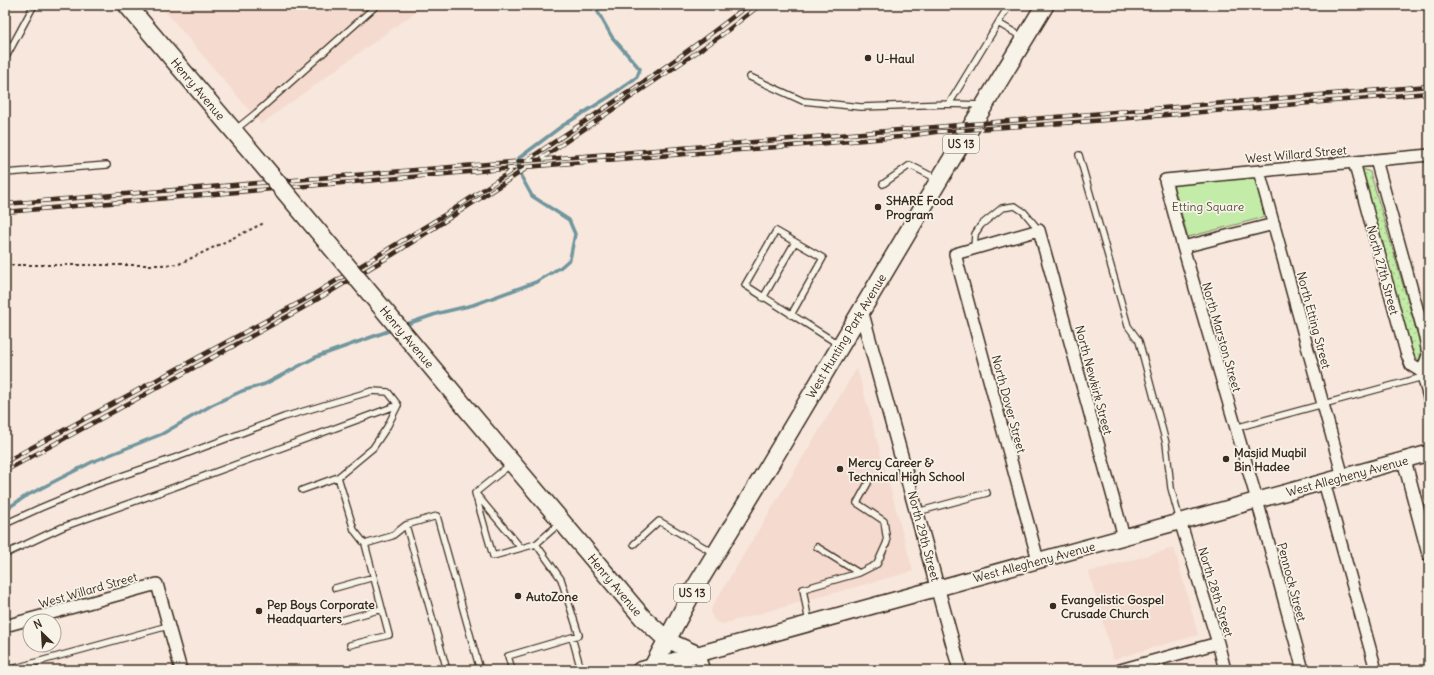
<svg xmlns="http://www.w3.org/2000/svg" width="1434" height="675" font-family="Delius,sans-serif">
<defs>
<pattern id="grass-dots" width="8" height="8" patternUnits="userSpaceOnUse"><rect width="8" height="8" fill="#c2eca7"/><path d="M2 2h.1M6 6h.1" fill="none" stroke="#a8cb8f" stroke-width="1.8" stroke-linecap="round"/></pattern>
</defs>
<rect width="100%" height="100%" fill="#f8e7dc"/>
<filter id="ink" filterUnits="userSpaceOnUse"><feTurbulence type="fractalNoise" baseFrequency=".025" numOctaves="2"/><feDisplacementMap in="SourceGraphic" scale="8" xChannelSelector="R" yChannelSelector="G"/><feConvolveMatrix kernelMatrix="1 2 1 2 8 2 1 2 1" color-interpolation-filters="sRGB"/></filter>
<g filter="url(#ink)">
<path fill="#f4dacf" d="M160,5H425L261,124Z
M857,368L913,571L722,624L717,622L713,618L711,613L712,607Z
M1174,548L1198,635L1113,659L1089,572Z"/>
<path fill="url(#grass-dots)" stroke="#7e8b62" d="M1363,169L1370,172L1422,350L1419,360L1410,353L1360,176Z"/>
<path fill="#c2eca7" stroke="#7e8b62" d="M1254,176L1265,217L1188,237L1173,184Z"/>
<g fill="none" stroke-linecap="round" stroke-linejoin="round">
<path stroke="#70969e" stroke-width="3.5" d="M404,325L439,313L473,305L536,282L561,267L570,259L575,234L569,220L532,196L517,169L519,158L562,126L609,97L637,77L640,69L612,37L594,5
M5,510L26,496L92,462L162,434L212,405L242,391L265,384L316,357L394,329"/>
<defs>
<path id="service" d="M998,23L1024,38
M5,59L34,5
M750,77L803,101L861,107L949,104L982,105
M949,104L1009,5
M235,130L256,113L377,5
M1079,155L1128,326L1139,341L1166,443L1171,488L1180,521
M5,173L107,165
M883,184L910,165L937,179
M974,249L975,234L981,225L1002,208L1015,206L1024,212L1039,230
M763,298L795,242
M791,315L823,258L776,231L745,285L838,344
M1235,428L1423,377
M511,464L475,493L493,556L536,544L560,523
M302,490L338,477L354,530L365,544
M477,495L521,548
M917,512L987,493
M5,524L40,508L95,485L183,455L284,417L372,391L388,392L398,405L387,427L373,448L338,477
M634,544L659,521L714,553
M5,554L63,527L161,492L398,405
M859,573L877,564L887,542L884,521L857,503L868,483
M335,588L374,577
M342,620L382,609
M809,623L803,589L859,573L817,547
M572,637L581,670
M350,645L389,635L365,544L392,536L406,525
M8,670L168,626
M447,670L406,525L437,516L480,670
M512,670L508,656L579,635L561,579L536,544"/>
<path id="minor" d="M1376,160L1425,337L1428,355L1422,372L1429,398
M1354,162L1406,352L1411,365L1422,372
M1259,171L1343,477
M1183,247L1274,224
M1324,482L1376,670
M1180,521L1218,643L1225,670
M1038,560L955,254L1039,230L1124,537
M5,626L157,584L181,670
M698,654L704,670
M1120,670L1218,643
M1303,670L1257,500L1183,247L1165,180L1429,155"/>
<path id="tertiary" d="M861,310L960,670
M1404,460L1429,554"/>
<path id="secondary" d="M667,640L698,654
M640,670L1429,453"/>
<path id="primary" d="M127,5L260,162
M460,401L643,618L667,640
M651,670L693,591L769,466L939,180L1045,5"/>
</defs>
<use href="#service" stroke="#3b2a1e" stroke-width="8"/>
<use href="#minor" stroke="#3b2a1e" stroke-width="14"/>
<use href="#tertiary" stroke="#3b2a1e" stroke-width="16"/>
<use href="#secondary" stroke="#3b2a1e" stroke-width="18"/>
<use href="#primary" stroke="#3b2a1e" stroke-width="20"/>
<path stroke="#3b2a1e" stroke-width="2" stroke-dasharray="3 3" stroke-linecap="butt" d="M5,265H161L179,264L264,223"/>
<use href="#service" stroke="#f7f3e8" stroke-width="5.5"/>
<use href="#minor" stroke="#f7f3e8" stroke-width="11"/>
<use href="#tertiary" stroke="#f7f3e8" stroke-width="13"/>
<use href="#secondary" stroke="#f7f3e8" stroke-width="15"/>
<use href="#primary" stroke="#f7f3e8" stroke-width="17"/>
<defs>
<path id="rail" d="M542,158L719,37L760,5
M527,160C602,110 678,61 748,5
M5,204L1429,86
M5,212L619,159L778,147L900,137L935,132L1106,120L1429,93
M5,462L306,299L451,211L514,169
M5,471L301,309L392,255L527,168"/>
</defs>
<use href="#rail" stroke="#3b2a1e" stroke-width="4.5"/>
<use href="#rail" stroke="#f7f3e8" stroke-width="3" stroke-dasharray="9" stroke-linecap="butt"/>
<defs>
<path id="primary-bridge" d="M260,162L460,401"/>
</defs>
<use href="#primary-bridge" stroke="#3b2a1e" stroke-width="20" stroke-linecap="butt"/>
<use href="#primary-bridge" stroke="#f7f3e8" stroke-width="17"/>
</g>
</g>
<g fill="#3b2a1e" stroke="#f7f3e8" stroke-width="1.5">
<circle cx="868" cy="58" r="4"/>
<circle cx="878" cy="207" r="4"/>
<circle cx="1226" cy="459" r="4"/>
<circle cx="840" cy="469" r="4"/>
<circle cx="518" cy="596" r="4"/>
<circle cx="1053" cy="606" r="4"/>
<circle cx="259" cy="611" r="4"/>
</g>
<g text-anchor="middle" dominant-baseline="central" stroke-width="3.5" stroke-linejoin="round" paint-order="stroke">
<g fill="#f7f3e8" stroke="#73665b" stroke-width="1">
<rect x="943" y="135" width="36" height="18" rx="3"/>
<rect x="674" y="584" width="36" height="18" rx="3"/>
</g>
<g font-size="11" font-weight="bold" fill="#3b2a1e">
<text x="961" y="144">US 13</text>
<text x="692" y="593">US 13</text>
</g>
<g font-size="12" font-weight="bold" fill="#3b2a1e" stroke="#f7f3e8" text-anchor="start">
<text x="876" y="58">U-Haul</text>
<text x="886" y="200">SHARE Food<tspan x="886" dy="14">Program</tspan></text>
<text x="1234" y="452">Masjid Muqbil<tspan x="1234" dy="14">Bin Hadee</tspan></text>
<text x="848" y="462">Mercy Career &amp;<tspan x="848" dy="14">Technical High School</tspan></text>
<text x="526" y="596">AutoZone</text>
<text x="1061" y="599">Evangelistic Gospel<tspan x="1061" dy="14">Crusade Church</tspan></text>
<text x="267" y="604">Pep Boys Corporate<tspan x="267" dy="14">Headquarters</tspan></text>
</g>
<g font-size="12" fill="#3b2a1e" stroke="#f7f3e8">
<text transform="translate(198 89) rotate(50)">Henry Avenue</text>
<text transform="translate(1296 154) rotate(-5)">West Willard Street</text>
<text transform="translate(1383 270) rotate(75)">North 27th Street</text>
<text transform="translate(1314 320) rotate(75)">North Etting Street</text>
<text transform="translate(846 336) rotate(-59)">West Hunting Park Avenue</text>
<text transform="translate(407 337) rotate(50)">Henry Avenue</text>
<text transform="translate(1222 337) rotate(74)">North Marston Street</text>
<text transform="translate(1094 380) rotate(75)">North Newkirk Street</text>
<text transform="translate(1009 404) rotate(75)">North Dover Street</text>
<text transform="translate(1347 476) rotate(-15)">West Allegheny Avenue</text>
<text transform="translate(924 536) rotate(75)">North 29th Street</text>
<text transform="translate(1034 562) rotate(-15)">West Allegheny Avenue</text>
<text transform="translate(1292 582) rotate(75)">Pennock Street</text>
<text transform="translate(615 585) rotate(50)">Henry Avenue</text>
<text transform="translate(88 590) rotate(-16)">West Willard Street</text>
<text transform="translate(1216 592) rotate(73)">North 28th Street</text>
</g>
<g font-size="12" fill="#565139" stroke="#f7f3e8">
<text x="1208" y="206">Etting Square</text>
</g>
</g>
<rect width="1434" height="675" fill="none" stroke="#f7f3e8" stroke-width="20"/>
<rect x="10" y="10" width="1414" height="655" fill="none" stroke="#3b2a1e" stroke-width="1.5" filter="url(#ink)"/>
<g transform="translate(42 633) rotate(335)"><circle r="19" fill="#f7f3e8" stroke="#aca397"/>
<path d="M0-3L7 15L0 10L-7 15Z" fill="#3b2a1e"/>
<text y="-6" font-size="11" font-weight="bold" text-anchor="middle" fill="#3b2a1e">N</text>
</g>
</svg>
